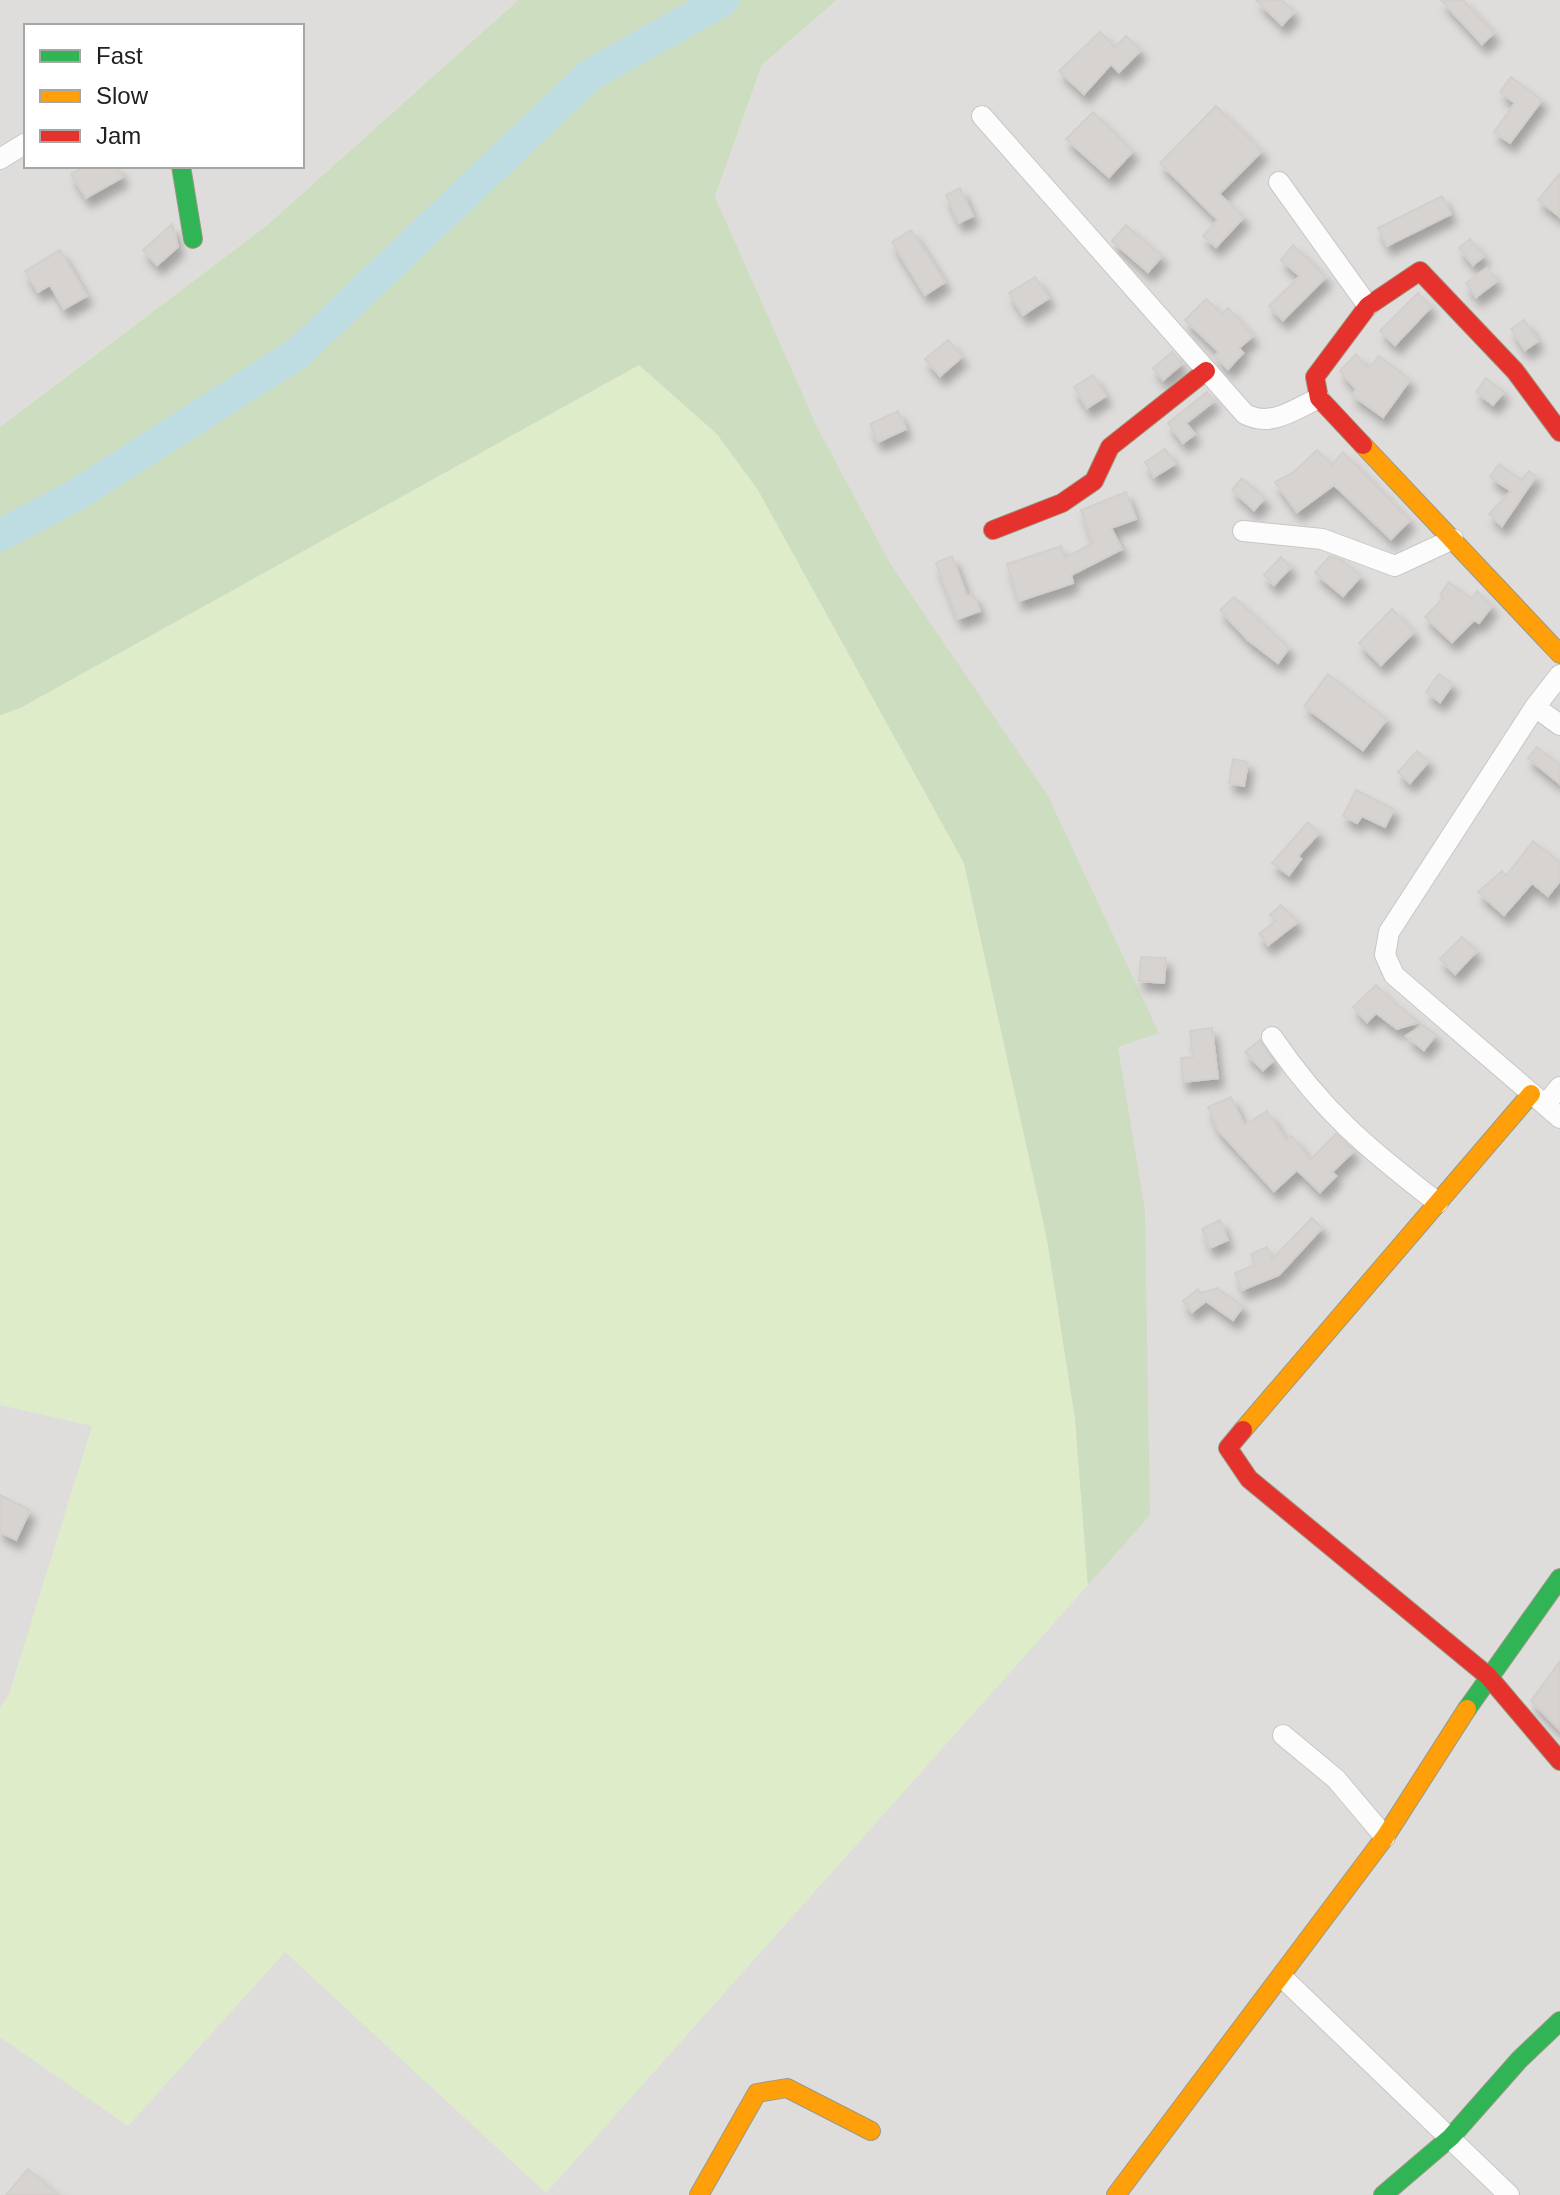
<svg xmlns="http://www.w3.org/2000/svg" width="1560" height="2195" font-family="Helvetica,sans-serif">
<defs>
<filter id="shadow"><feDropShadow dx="5" dy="9" stdDeviation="4" flood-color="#0004"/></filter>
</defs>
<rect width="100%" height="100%" fill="#f0edea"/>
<path fill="#dfdddc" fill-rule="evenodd" d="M0,0H518L266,226L0,427ZM26,26H302V166H26Z
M837,0H1560V2195H0V715L715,197L762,65Z"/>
<path fill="#deecca" d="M639,365L717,434L758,490L964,863L1047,1239L1075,1418L1088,1585L546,2193L285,1952L128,2126L0,2037V1708L9,1694L92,1426L0,1405V715L20,708Z"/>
<path fill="#cdddc0" d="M518,0H837L762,65L715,197L818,429L891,565L1048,796L1159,1033L1118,1047L1145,1211L1150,1515L1088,1585L1075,1418L1047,1239L964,863L758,490L717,434L639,365L20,708L0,715V427L266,226Z"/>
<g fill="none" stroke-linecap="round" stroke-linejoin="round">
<path stroke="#bedde2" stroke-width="32" d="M0,535L76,495L298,353L590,75L723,0"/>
</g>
<path fill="#d6d3d1" stroke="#d3cfcb" stroke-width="2" filter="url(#shadow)" d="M1256,0H1282L1294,12L1282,25Z
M1441,0H1463L1494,33L1482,44Z
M1100,32L1115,47L1126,36L1141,50L1119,72L1111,64L1084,94L1059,71Z
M1511,77L1542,100L1510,143L1494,132L1515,103L1500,92Z
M1216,106L1262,151L1219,194L1244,217L1216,247L1203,236L1218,220L1160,163Z
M1093,112L1133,151L1109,177L1066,139Z
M85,166H116L123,177L86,198L71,174Z
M1560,173V217L1538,200Z
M960,188L973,216L959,223L946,195Z
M1442,196L1451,214L1387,246L1378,228Z
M172,224L178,247L157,265L143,250Z
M1126,225L1162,256L1148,272L1112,241Z
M911,230L945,282L925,295L892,242Z
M1470,239L1484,256L1473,265L1459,248Z
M1293,245L1326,277L1283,320L1269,306L1300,276L1281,260Z
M60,250L87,296L64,309L50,285L38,292L25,271Z
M1487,268L1497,281L1476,297L1466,283Z
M1035,277L1049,298L1023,315L1009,293Z
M1418,293L1431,307L1395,345L1380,331Z
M1206,299L1222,314L1228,308L1253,336L1239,348L1243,353L1228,369L1215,356L1219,352L1185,320Z
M1524,320L1538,341L1525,350L1511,329Z
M948,340L962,357L940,376L925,359Z
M1172,352L1182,364L1163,380L1153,368Z
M1356,354L1368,369L1379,356L1410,380L1383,417L1352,395L1356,389L1340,371Z
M1093,375L1106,396L1087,408L1074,387Z
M1486,378L1504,392L1493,405L1476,392Z
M1207,392L1214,401L1186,423L1195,434L1183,443L1168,423Z
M898,411L906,429L878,442L870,424Z
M1165,449L1175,464L1154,477L1145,462Z
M1317,450L1332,465L1343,452L1410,520L1391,539L1334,485L1297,512L1275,482L1294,472Z
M1499,464L1521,480L1529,471L1536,476L1502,526L1489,514L1511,491L1490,477Z
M1242,478L1265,498L1254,510L1232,490Z
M1126,492L1136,519L1111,528L1122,549L1071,575L1073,583L1019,601L1007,564L1061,546L1065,558L1093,543L1081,510Z
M952,556L967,596L973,594L980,611L958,619L936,563Z
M1330,556L1342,560L1361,576L1343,596L1315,573Z
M1281,557L1291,567L1274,585L1264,575Z
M1449,582L1472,599L1477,591L1492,606L1479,623L1474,620L1452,642L1425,617L1443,598L1440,595Z
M1234,597L1289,648L1278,663L1248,640L1220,610Z
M1392,609L1414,632L1381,665L1359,643Z
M1328,674L1387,719L1363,750L1304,706Z
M1439,674L1453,684L1440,702L1426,692Z
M1537,747L1560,765V784L1528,758Z
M1417,751L1429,761L1410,783L1398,772Z
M1233,759L1248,762L1244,786L1229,783Z
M1356,790L1394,809L1385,827L1362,816L1357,823L1343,816Z
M1308,822L1319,833L1298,856L1301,859L1289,875L1272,863Z
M1533,841L1560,862V881L1548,896L1532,883L1504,915L1478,892L1502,871L1506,876Z
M1281,905L1298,922L1268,945L1259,934L1276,921L1270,915Z
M1462,937L1477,951L1455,974L1440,959Z
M1141,957L1166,958L1164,983L1139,981Z
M1376,985L1391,1000L1419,1022L1397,1029L1376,1013L1367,1022L1353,1007Z
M1423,1025L1436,1035L1424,1050L1406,1036Z
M1212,1028L1218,1078L1183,1082L1181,1058L1193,1057L1190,1031Z
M1260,1040L1273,1061L1263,1070L1245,1052Z
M1231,1097L1244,1125L1267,1111L1286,1140L1292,1136L1310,1160L1336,1134L1354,1151L1332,1172L1336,1176L1320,1192L1297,1170L1274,1191L1218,1130L1208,1107Z
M1312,1218L1322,1228L1279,1275L1242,1290L1235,1273L1255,1265L1251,1254L1267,1247L1272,1259Z
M1220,1220L1228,1240L1210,1248L1202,1229Z
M1217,1288L1243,1306L1233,1320L1206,1301L1192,1312L1183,1301L1198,1289L1201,1293Z
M0,1495L30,1510L16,1540L0,1532Z
M1560,1661V1730L1531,1701Z
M28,2169L59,2195H6Z"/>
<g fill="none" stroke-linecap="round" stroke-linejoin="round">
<defs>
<path id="street" d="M982,116L1245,414C1271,428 1295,409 1319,398
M0,159L26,143
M1279,182L1368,306
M1243,531L1322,539L1395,566L1453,539
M1535,707L1560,725
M1272,1037C1323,1112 1367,1148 1438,1203
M1560,1087L1545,1105L1560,1118
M1545,1105L1394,975L1385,955L1389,932L1535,707L1560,675
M1283,1735L1336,1779L1385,1837
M1283,1978L1509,2195"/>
<path id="fast" d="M181,166L193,239
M1467,1709L1560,1578
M1383,2195L1451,2137L1519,2060L1560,2021"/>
<path id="slow" d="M1363,445L1560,654
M1243,1430L1531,1094
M699,2195L757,2093L787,2088L871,2131
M1116,2195L1385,1837L1467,1709"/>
<path id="jam" d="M1363,445L1319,398L1315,377L1368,306L1420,271L1515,371L1560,432
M993,530L1062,503L1094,481L1110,447L1206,371
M1243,1430L1228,1448L1249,1479L1488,1676L1560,1761"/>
</defs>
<use href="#street" stroke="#c8c7c6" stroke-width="22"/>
<use href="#fast" stroke="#9a9981" stroke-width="20"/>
<use href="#slow" stroke="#9a9981" stroke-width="20"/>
<use href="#jam" stroke="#9a9981" stroke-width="20"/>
<use href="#street" stroke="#fdfcfc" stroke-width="20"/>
<use href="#fast" stroke="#30b455" stroke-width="18"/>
<use href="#slow" stroke="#ff9f0a" stroke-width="18"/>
<use href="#jam" stroke="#e5322d" stroke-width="18"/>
</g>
<rect x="24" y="24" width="280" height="144" fill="#ffffff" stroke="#a6a6a6" stroke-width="2"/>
<rect x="40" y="50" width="40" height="12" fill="#30b455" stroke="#a6a6a6" stroke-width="2"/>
<text x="96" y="64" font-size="24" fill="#212121">Fast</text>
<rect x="40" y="90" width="40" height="12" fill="#ff9f0a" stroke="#a6a6a6" stroke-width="2"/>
<text x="96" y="104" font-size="24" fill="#212121">Slow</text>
<rect x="40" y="130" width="40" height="12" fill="#e5322d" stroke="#a6a6a6" stroke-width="2"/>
<text x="96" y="144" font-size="24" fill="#212121">Jam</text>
</svg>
